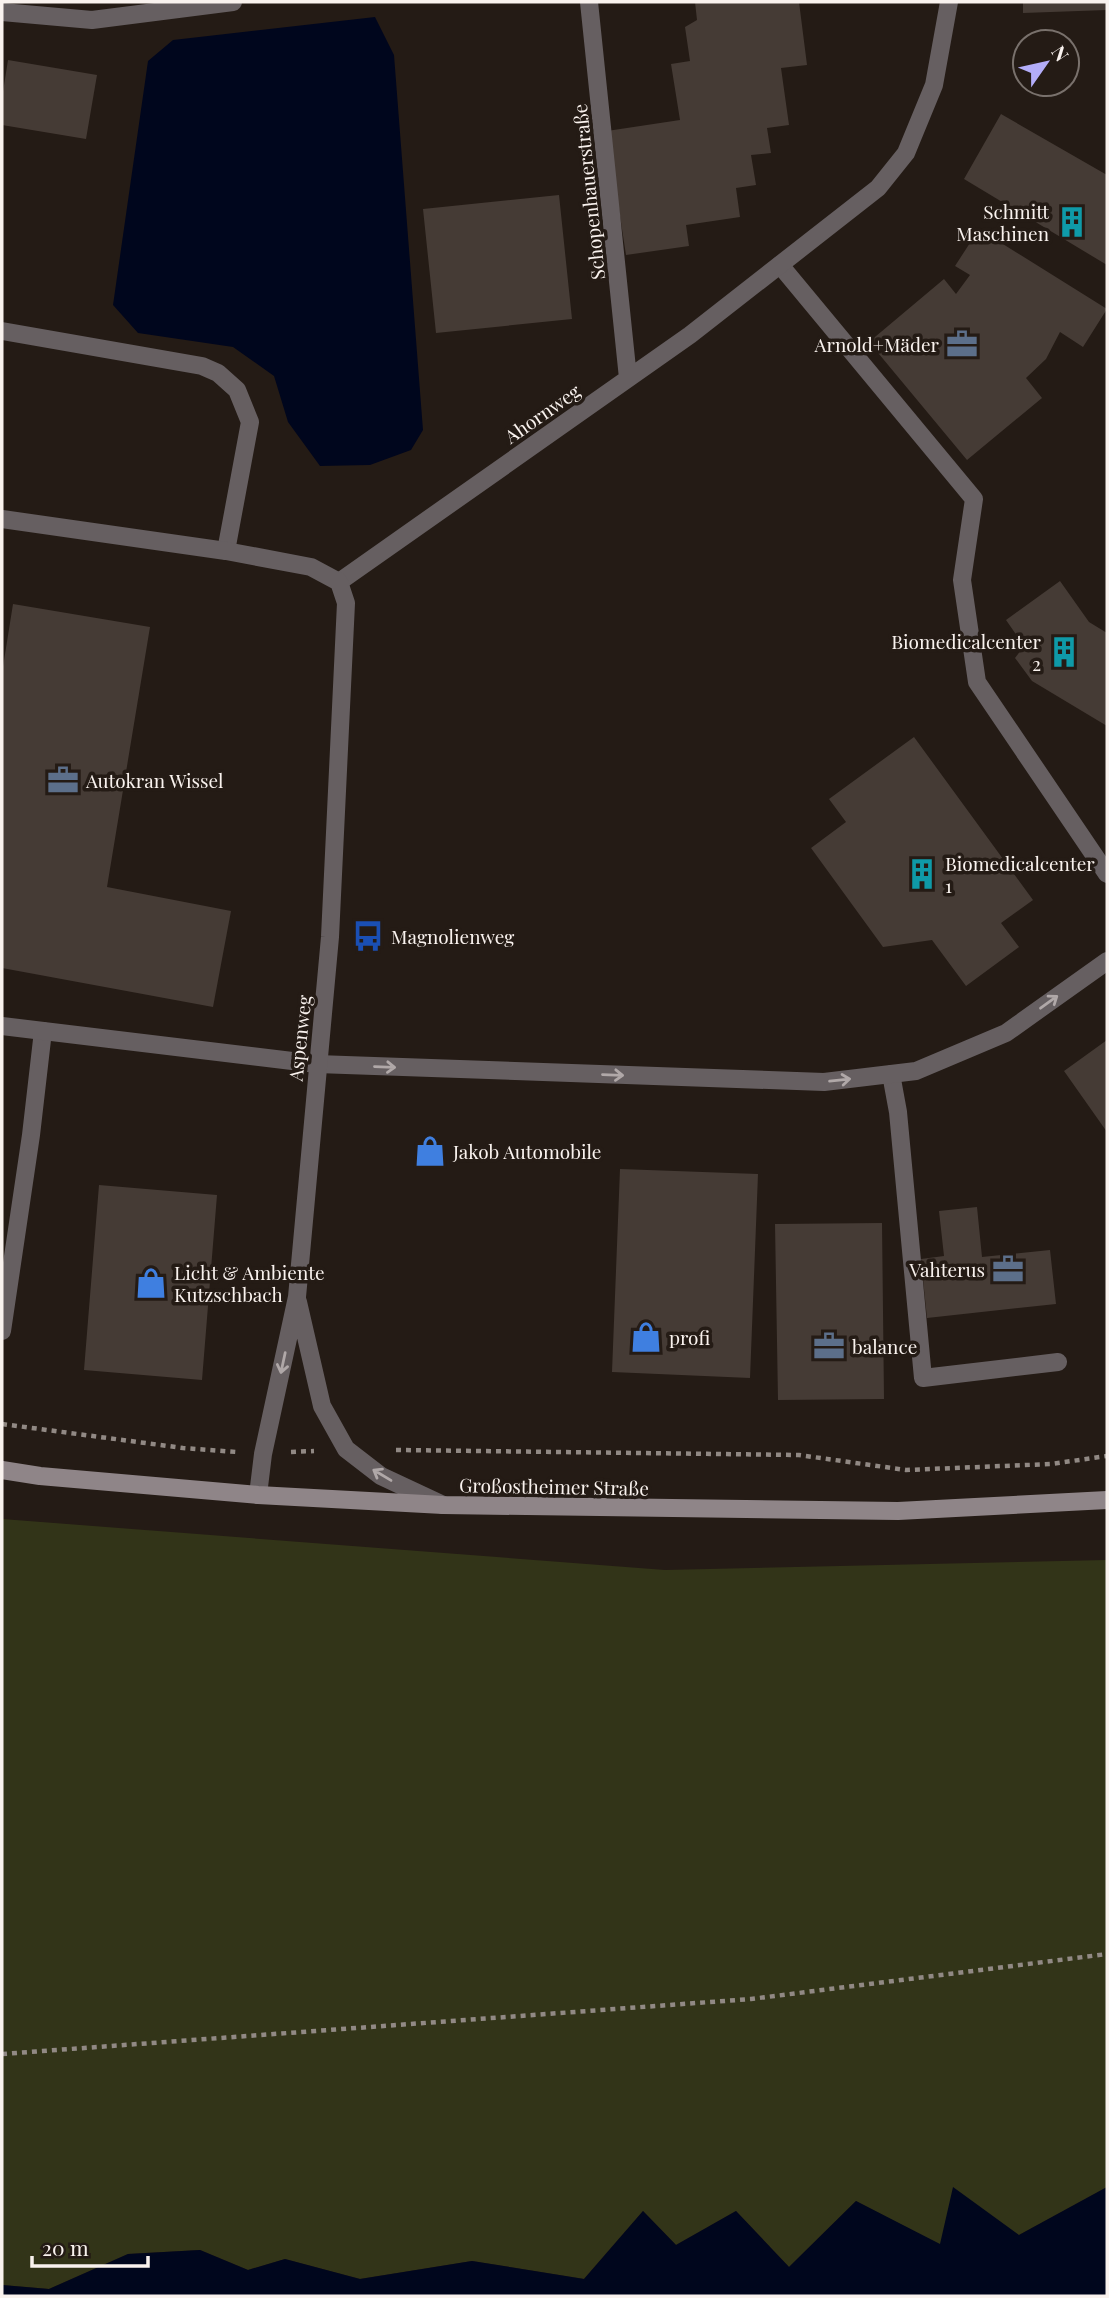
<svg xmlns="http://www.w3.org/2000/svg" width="1109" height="2298" font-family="'Playfair Display',serif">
<rect width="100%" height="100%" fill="#241b15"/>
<path fill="#323418" d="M2,1519L665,1570L1107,1560V2187L1019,2235L940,2245L856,2201L789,2267L736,2211L676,2245L643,2211L584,2279L472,2261L360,2279L285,2259L248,2270L200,2250L128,2254L49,2289L2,2285Z"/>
<path fill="#00061d" d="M375,17L394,55L423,430L411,450L370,465L320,466L288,422L274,376L233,347L138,333L113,305L148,61L173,40Z
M953,2187L1019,2235L1107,2187V2296H2V2285L49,2289L128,2254L200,2250L248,2270L285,2259L360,2279L472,2261L584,2279L643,2211L676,2245L736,2211L789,2267L856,2201L940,2244Z"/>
<path fill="#453b35" d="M695,2H799L807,65L781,68L789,125L767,128L771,153L751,155L756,185L736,188L740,217L686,225L689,246L626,255L607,131L680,120L671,64L690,61L685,27L697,20Z
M1023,2H1107V10L1023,13Z
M8,60L97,75L86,139L2,125V98Z
M1001,114L1107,175V265L964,179Z
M559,195L572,319L436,333L423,209Z
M979,229L1107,309L1083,347L1060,332L1046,359L1026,378L1042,398L967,460L869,342L944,279L956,294L970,275L955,266Z
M1060,581L1089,622L1107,633V726L1032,681L1015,658L1024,646L1006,620Z
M13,604L150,627L107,887L231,911L213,1007L2,968V673Z
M914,737L1033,900L1001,923L1019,947L966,986L932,940L883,947L811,848L846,822L829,799Z
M1107,1040V1132L1064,1071Z
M620,1169L758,1174L750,1378L612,1372Z
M99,1185L217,1195L202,1380L84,1370Z
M977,1207L982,1257L1050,1250L1056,1304L927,1318L921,1259L944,1256L939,1211Z
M882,1223L884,1399L778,1400L775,1224Z"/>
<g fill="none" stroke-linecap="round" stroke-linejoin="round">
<path stroke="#918984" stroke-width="4.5" stroke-dasharray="5 5" stroke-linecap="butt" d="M2,1424L183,1448L237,1452
M396,1450L799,1455L906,1470L1051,1464L1107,1456
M291,1452L314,1451
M2,2054L751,1999L1107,1954"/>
<path stroke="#665f61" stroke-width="18" d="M780,265L974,499L962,580L977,682L1107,874
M891,1074L898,1112L923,1378L1058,1362
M2,1331L31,1135L43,1031"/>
<path stroke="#665f61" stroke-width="18" d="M589,2L628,378
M2,12L92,20L233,2
M2,331L202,366L218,373L237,390L250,422L226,551
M339,582L690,335L878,188L906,153L934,85L949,2
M2,1026L317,1064L824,1082L916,1071L1006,1033L1107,961"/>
<path stroke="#665f61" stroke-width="18" d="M2,519L226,551L311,567L339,582L346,603L330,937L297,1297L263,1454L258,1495
M298,1302L322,1406L346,1449L381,1476L443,1505"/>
<path stroke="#8f8588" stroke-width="18" d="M2,1470L40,1476L258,1495L443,1505L898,1511L1107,1500"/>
</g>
<defs><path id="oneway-shaft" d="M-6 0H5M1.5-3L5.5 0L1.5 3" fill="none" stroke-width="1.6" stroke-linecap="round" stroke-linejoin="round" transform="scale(1.75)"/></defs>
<g stroke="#b0a8a8">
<use href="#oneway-shaft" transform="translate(1049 1002) rotate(-36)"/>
<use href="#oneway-shaft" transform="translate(385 1067) rotate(2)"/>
<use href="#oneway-shaft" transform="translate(613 1075) rotate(2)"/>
<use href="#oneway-shaft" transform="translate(840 1080) rotate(-6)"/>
<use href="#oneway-shaft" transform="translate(283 1363) rotate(102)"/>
<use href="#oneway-shaft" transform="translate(382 1475) rotate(-149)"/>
</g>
<defs>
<symbol id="building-bare" viewBox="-9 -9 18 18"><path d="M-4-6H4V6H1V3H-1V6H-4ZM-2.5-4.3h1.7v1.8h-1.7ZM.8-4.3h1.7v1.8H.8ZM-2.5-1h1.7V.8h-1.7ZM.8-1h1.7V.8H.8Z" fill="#0f9aa8" stroke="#241b15" stroke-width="2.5" paint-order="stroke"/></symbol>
<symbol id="office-bare" viewBox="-9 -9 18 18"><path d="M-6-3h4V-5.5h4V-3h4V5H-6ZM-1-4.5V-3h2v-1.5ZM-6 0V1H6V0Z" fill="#5c6f8a" stroke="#241b15" stroke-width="2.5" paint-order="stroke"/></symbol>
<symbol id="bus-bare" viewBox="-9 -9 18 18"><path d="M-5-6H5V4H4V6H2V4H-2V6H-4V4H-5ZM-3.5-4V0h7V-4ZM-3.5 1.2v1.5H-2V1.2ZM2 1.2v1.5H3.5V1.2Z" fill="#1a4fb4" stroke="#241b15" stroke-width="2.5" paint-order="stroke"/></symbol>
<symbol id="shop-bare" viewBox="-9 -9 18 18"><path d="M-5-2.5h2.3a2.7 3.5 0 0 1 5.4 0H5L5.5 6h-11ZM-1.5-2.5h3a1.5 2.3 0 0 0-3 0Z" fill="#3f7fe0" stroke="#241b15" stroke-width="2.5" paint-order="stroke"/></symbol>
</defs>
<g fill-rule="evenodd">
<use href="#building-bare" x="1050" y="200" width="44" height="44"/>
<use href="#office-bare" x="940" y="322" width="44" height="44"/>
<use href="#building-bare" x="1042" y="630" width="44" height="44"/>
<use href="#office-bare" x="41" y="758" width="44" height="44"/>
<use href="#building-bare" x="900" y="852" width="44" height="44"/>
<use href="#bus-bare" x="346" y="914" width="44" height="44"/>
<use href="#shop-bare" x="408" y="1129" width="44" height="44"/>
<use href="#office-bare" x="986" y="1247" width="44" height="44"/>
<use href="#shop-bare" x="129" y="1261" width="44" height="44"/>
<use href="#shop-bare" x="624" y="1315" width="44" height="44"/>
<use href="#office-bare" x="807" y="1324" width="44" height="44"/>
</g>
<g text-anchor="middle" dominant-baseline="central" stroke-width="7" stroke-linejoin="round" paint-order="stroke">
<g font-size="19" fill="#f9f2ee" stroke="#241b15">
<text transform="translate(588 192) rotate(-96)">Schopenhauerstraße</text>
<text transform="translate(542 413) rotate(-35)">Ahornweg</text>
<text transform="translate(299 1038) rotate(-84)">Aspenweg</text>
<text transform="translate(554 1486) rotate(1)">Großostheimer Straße</text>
</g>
<g font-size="19" fill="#f9f2ee" stroke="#241b15" text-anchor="start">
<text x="1049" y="211" text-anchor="end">Schmitt<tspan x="1049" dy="22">Maschinen</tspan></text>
<text x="939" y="344" text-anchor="end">Arnold+Mäder</text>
<text x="1041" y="641" text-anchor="end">Biomedicalcenter<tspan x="1041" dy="22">2</tspan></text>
<text x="86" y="780">Autokran Wissel</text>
<text x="945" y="863">Biomedicalcenter<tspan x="945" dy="22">1</tspan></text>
<text x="391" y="936">Magnolienweg</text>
<text x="453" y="1151">Jakob Automobile</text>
<text x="985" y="1269" text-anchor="end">Vahterus</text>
<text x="174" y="1272">Licht &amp; Ambiente<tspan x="174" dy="22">Kutzschbach</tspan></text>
<text x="669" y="1337">profi</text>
<text x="852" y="1346">balance</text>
</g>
</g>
<rect width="1109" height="2298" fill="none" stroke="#f9f2ee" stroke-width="7"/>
<g transform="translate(1046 63) rotate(56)"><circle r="33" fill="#241b15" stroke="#79716c" stroke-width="2"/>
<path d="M0-5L12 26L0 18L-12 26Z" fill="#b3adf9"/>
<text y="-10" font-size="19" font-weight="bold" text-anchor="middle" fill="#f9f2ee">N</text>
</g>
<path d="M32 2256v10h116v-10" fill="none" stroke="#f9f2ee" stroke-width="3.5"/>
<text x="42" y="2256" font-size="21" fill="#f9f2ee" stroke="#241b15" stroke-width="5" paint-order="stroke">20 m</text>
</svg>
